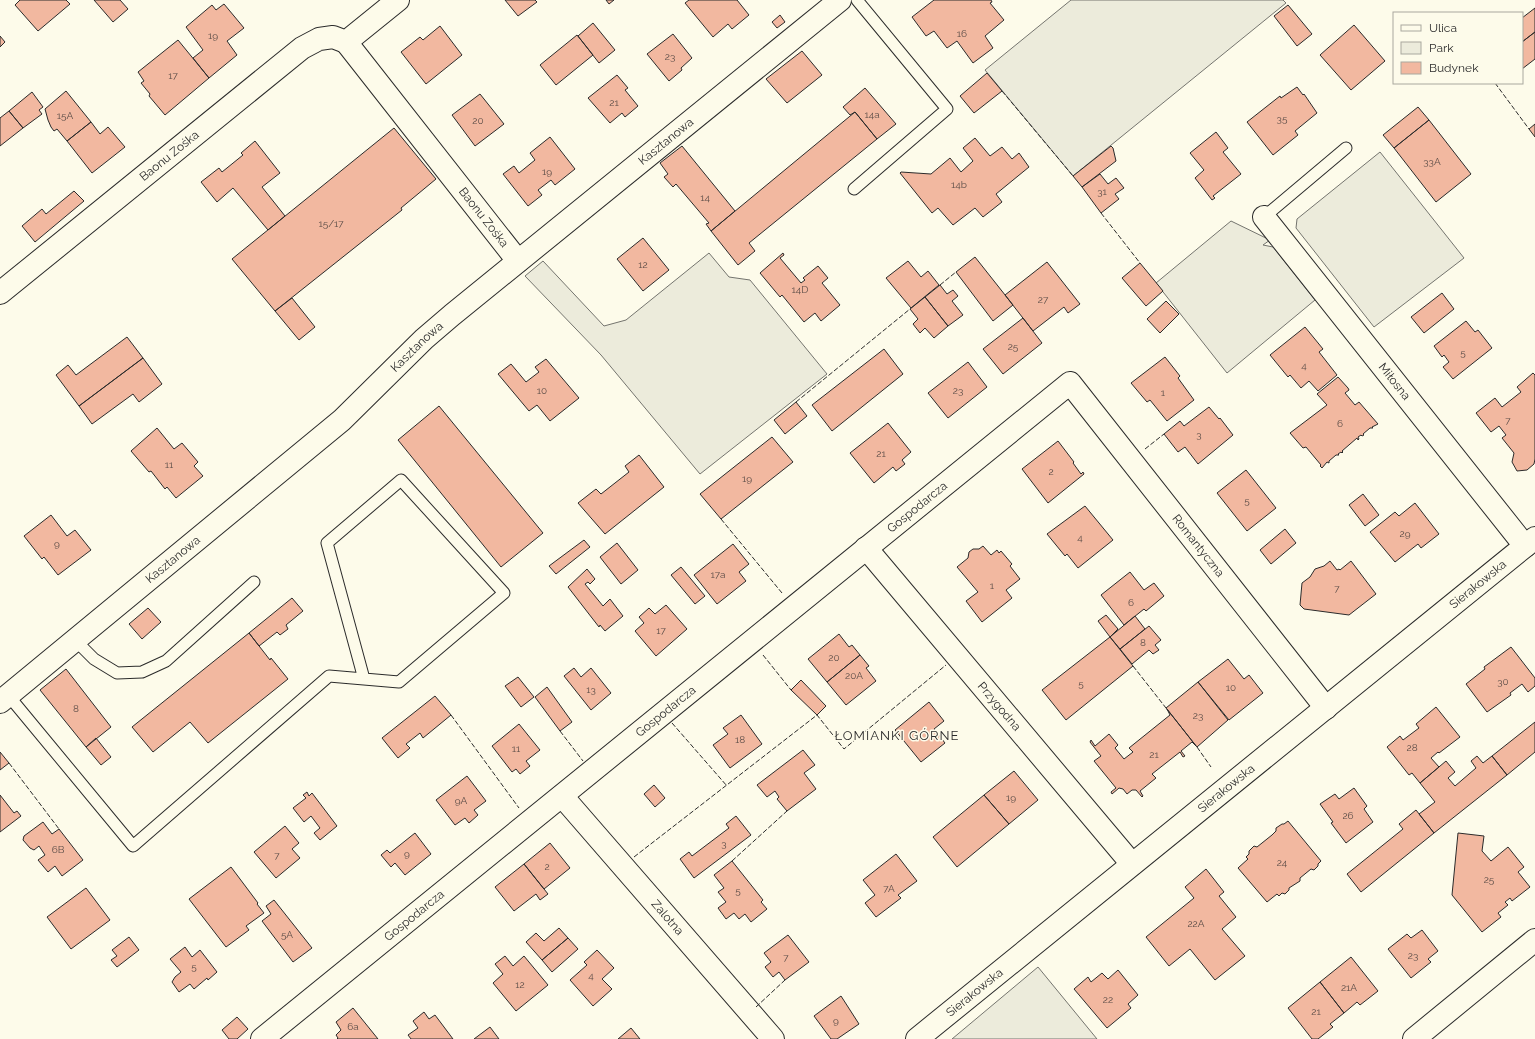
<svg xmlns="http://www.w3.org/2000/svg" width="1535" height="1039" font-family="Raleway,sans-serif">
<rect width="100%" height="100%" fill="#fdfbea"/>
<path fill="#ecebdb" stroke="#74746e" d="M1071,0H1283L1286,3L1073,176L985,70Z
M1380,152L1464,258L1374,327L1296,228L1297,219Z
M1231,221L1270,240L1263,245L1273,247L1315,300L1227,373L1156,283Z
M709,253L729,277L750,280L827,374L700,474L601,355L525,276L543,261L604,326L626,320Z
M1038,967L1097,1039H952Z"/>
<path fill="#f2b8a0" stroke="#2b2b2b" d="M20,0H66L70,4L38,31L15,5Z
M94,0H120L128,9L113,22Z
M505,0H535L537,2L518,16Z
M606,0H614L609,4Z
M689,0H737L749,15L732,29L728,24L713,37L685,3Z
M934,0H991L992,2L990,3L1004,20L985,36L993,48L973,63L957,41L947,48L934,31L926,36L912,17Z
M224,4L244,28L227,41L237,55L209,78L193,58L203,50L186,27L212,5L216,10Z
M1288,5L1312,34L1297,46L1274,16Z
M1535,8V32L1522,42V18Z
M780,15L785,22L777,28L772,22Z
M593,23L615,50L599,63L578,36Z
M1354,25L1385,61L1351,90L1320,55Z
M440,26L462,55L426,84L401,52L420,37L423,40Z
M1535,32V59L1522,69V42Z
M673,34L692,58L681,68L682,70L669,81L647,54Z
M577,35L593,55L556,85L540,65Z
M0,36L5,42L0,47Z
M178,40L209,78L165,115L149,96L150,94L141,83L144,81L138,72Z
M802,51L822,75L787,103L766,79Z
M987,73L1002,91L974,113L960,96Z
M617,75L628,88L625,90L638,106L625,117L622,113L610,123L588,98Z
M1297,87L1303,95L1304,94L1317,113L1295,131L1298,135L1273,155L1247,122L1280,96L1281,98Z
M865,88L896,124L877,139L855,112L850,115L843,107Z
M66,91L91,122L67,141L57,129L54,131L51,127L48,120L45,109Z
M32,92L43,107L39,110L42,114L23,128L9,111Z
M480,94L504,124L475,146L452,115Z
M1418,107L1429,120L1394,148L1383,135Z
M9,111L23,128L0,146V118Z
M855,112L877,139L749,243L755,251L738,265L711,231Z
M1429,120L1471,174L1436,202L1394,148Z
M91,122L100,134L108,127L125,147L92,173L67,141Z
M1535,124V137L1529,129Z
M394,128L436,179L401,208L402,210L275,311L232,259Z
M1216,132L1228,148L1223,152L1241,174L1213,196L1215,198L1212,200L1195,178L1204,170L1190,153Z
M550,137L575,169L555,185L551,180L538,190L542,195L528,206L503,174L514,166L519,173L535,160L530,153Z
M975,138L990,156L1002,147L1012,159L1019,153L1029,167L996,194L1002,202L983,217L975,208L953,225L938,208L932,213L900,173L901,172L931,174L950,158L961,172L973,161L963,148Z
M255,141L280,173L262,187L285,216L268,230L233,188L217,202L201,182L219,168L222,172L243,155L241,153Z
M682,146L735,211L711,231L706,224L709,223L676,184L673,187L664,177L668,174L660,163Z
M1111,146L1113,148L1116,161L1082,187L1073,176Z
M1100,174L1108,184L1116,178L1124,188L1115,194L1119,199L1101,213L1082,187Z
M74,191L84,201L35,242L22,226L42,209L46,214Z
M643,238L669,270L643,291L617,259Z
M783,253L784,255L780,258L801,283L805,280L803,278L818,266L828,278L822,283L840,305L821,321L815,313L804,322L782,295L780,297L760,273Z
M975,257L1013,305L993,321L956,272Z
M908,261L921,277L928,271L939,285L911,308L886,278Z
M1047,262L1080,304L1068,313L1064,307L1033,331L1005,295Z
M1140,263L1163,291L1146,306L1122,278Z
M940,285L947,294L953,290L958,296L952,301L963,315L948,326L925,297Z
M1442,293L1454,309L1424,333L1411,317Z
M925,297L948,326L934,338L925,328L920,333L913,324L918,319L910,309Z
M292,298L315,327L299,340L275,311Z
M1166,301L1179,314L1160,333L1147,319Z
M1023,318L1042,343L1003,374L983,349Z
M1466,321L1475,332L1478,330L1492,348L1453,379L1443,367L1449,362L1444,355L1442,357L1434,346Z
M1305,327L1323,349L1319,352L1337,375L1318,391L1309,381L1301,388L1290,375L1288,377L1270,355Z
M127,337L143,358L79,406L56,375L68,365L76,375Z
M884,349L903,374L832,431L812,405Z
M1165,357L1180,376L1178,378L1194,400L1167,421L1150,400L1147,402L1131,383Z
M143,358L162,384L139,402L133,394L92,424L79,406Z
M546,359L579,398L550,421L537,405L529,411L498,374L511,364L526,382L539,372L535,367Z
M968,362L987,387L948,418L928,393Z
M1533,373L1535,375V459L1534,464L1527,470L1517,471L1512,462L1514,453L1502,438L1506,435L1499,426L1491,432L1476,413L1495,398L1502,407L1521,392L1517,387Z
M1338,377L1348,388L1349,390L1345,393L1355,405L1359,402L1378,424L1372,427L1373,428H1370L1363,434L1364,435L1362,436L1361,435L1358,437L1359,439L1358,440L1357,438L1342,451L1343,452L1342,453L1341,452L1338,454L1339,455H1336L1329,461V463L1327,462L1322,468L1320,466L1321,465L1306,447L1303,448L1290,433L1327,405L1317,394Z
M796,402L807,416L785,434L774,420Z
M439,406L543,533L501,567L398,440Z
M1209,407L1219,419L1220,418L1233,435L1198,464L1185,447L1178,452L1164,434L1180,421L1184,426Z
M888,423L911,452L902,460L905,464L896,471L893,467L874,483L850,453Z
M157,428L174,449L182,443L198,462L194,466L203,476L176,498L167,487L165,489L151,471L149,472L131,451Z
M772,437L793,462L721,519L700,494Z
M1058,441L1074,462L1073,463L1081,474L1083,472L1084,474L1048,503L1022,469Z
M639,455L664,487L605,534L578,503L596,489L601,494L629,472L625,466Z
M1246,470L1276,508L1247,531L1217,493Z
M1363,494L1379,515L1365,526L1349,505Z
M1415,503L1439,534L1421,548L1418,544L1395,562L1370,532L1395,512L1399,516Z
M1085,506L1113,540L1078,568L1067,554L1065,556L1047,534Z
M51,515L67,536L75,530L91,550L58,575L44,557L42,559L24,536Z
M1285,529L1296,543L1271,564L1260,550Z
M584,540L590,547L556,574L549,566Z
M617,543L638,570L621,584L600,557Z
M733,544L749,564L739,572L746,581L717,604L694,575Z
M983,546L991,555L997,550L999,553L1001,551L1012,564L1010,566L1020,579L1006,590L1012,598L982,622L966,601L978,592L957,567L968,558L969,552L973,549H979Z
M1330,561L1337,570L1339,569L1340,570L1351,561L1376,594L1349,615L1304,609L1300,605L1302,583L1310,577L1315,569L1324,566Z
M681,567L705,596L695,604L671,575Z
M587,569L595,579L590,584L588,582L585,584L603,606L610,599L623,616L605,631L600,625L599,627L568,587Z
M1130,572L1144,590L1154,583L1164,596L1146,611L1144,609L1124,625L1101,595Z
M292,598L303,611L286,625L288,629L280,635L277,632L259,646L249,633Z
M666,605L687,629L656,656L635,631L644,623L639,617L649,608L655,614Z
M148,608L161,622L142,639L129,624Z
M1106,615L1118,629L1110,637L1098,621Z
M1135,616L1145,629L1120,649L1110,637Z
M1149,626L1161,640L1155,645L1159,650L1153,654L1149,650L1132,664L1120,649Z
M249,633L270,660L271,658L288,679L208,743L190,722L153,752L132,727Z
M839,634L849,647L852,645L860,655L827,682L808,659Z
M1110,637L1133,666L1066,720L1042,690Z
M1511,647L1535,678V686L1528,692L1522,684L1510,693L1511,695L1487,712L1466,684L1485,669L1484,667Z
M860,655L869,666L866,668L876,681L846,705L827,682Z
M1228,659L1244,679L1249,675L1263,693L1229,720L1198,682Z
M574,668L581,677L591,668L611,693L591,710L564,676Z
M66,669L111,727L86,747L40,690Z
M518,677L534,697L521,707L505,686Z
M801,680L826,706L817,715L791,690Z
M1198,682L1228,720L1197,747L1166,708Z
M547,687L572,722L560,731L535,697Z
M435,696L451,715L423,738L420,733L406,744L410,748L398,758L382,738Z
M929,702L944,721L934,729L945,743L921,762L895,730Z
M1436,707L1460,737L1439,753L1438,752L1431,758L1439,767L1420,783L1412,773L1409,775L1387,747L1400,736L1403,740L1419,728L1416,724Z
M1167,709L1196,746L1192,742L1181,751L1185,756L1183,757L1180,752L1152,774L1156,778L1140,791L1143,796L1142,797L1136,790H1132L1127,794L1123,789L1119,788L1112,794L1111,792L1116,788L1094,761L1101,756L1090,742L1091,740L1095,746L1109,734L1118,745L1115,748L1124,759L1133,752L1129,748L1170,715Z
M741,715L762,744L730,768L713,745L728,734L723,728Z
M1535,722V752L1507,775L1492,756Z
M519,724L540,750L526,761L530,766L520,774L516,769L512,772L492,746Z
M96,738L111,757L101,765L86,747Z
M803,750L815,765L804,773L816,789L787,811L777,799L779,797L775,791L767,797L757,785Z
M0,752L9,763L0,770Z
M1477,756L1483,763L1492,756L1507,775L1434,833L1419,814L1435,802L1420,783L1446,761L1455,772L1448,778L1455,786L1476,768L1471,761Z
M1014,771L1038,800L1009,824L984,795Z
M467,776L486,801L474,810L478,815L469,823L465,818L455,825L436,800Z
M654,785L665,798L655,807L644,794Z
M1354,788L1367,806L1364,809L1373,822L1346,843L1331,823L1333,822L1320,804L1335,794L1339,799Z
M307,792L309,796L312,793L337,826L320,840L314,833L320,828L311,816L304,822L293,808L306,798L303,795Z
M0,795L14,813L17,811L21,816L0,832Z
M984,795L1009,824L957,867L933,837Z
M1416,810L1434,833L1361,892L1347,874L1403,829L1399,824Z
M736,816L751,835L694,878L680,859L689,852L692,856L729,828L726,824Z
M1288,821L1321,861L1318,864V866L1314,870L1311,869L1300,878V881L1289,888V890L1285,894L1282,893L1279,896L1277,894L1267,902L1238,868L1248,859L1246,857L1249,854V851L1254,846L1257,847L1272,835L1276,831V828L1282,824H1284Z
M43,822L52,834L59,829L83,860L62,876L55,866L48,872L38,860L45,855L39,846L34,850L30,848L23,840L24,836Z
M285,826L299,843L292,849L300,858L276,878L254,852Z
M415,833L431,854L405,875L395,863L391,867L381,855L387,850L390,853Z
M1458,833L1484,836L1482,851L1491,861L1508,847L1524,867L1518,872L1530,887L1512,901L1510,898L1505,902L1508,905L1498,913L1501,917L1482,932L1452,895Z
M550,843L570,868L544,889L524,864Z
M896,854L917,881L898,895L901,898L876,917L865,903L875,895L863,880Z
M732,861L763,900L761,902L767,909L751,922L745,914L739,919L734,913L726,919L718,908L726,902L718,892L724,888L714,875Z
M524,864L548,894L540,900L536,894L514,911L495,887Z
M231,867L258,903L257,904L264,913L246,926L249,930L226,947L189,899Z
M1206,869L1224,892L1219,896L1236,917L1222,929L1245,956L1215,980L1190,949L1169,966L1146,937L1194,898L1185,887Z
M86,888L110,920L71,949L47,917Z
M274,900L312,948L293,962L262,921L271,914L266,906Z
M559,928L568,938L542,960L526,942L536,933L544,941Z
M1422,930L1438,951L1428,959L1431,962L1411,978L1388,949L1407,934L1411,938Z
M788,935L809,962L785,980L779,972L773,977L765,967L771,962L764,953Z
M129,937L139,950L117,967L111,960L117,956L112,950Z
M568,938L578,949L552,972L542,960Z
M185,947L192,957L200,950L217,972L208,980L207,978L194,989L190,984L179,992L172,982L175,977L181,972L170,959Z
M597,950L614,968L602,979L612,989L593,1006L570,980L587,965L584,962Z
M505,956L513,966L524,956L548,985L516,1011L493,983L503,974L495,964Z
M1351,957L1378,991L1360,1005L1357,1002L1344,1013L1320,982Z
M1118,970L1138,995L1128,1004L1131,1008L1107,1028L1074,989L1088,977L1091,982L1102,973L1108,979Z
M1320,982L1344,1013L1330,1024L1333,1027L1318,1039H1312L1288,1008Z
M841,996L859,1024L837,1039H831L814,1016Z
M353,1008L378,1039H337L338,1038L336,1035L341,1030L336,1022Z
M424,1012L429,1019L435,1015L453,1039H411L408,1035L418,1028L413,1021Z
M237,1017L248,1029L237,1039H229L222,1030Z
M490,1027L499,1039H474Z
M631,1028L640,1039H618Z"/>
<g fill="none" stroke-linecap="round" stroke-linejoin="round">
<defs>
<path id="service" d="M854,189L947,109L857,0
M1264,217L1346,148
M75,640L94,659L117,673L142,672L166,661L254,582
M8,695L133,846L329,676L399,682L504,593L401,480L327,543L364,679"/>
<g id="minor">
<path id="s1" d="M346,42L518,261"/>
<path id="s2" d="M1264,217L1525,546"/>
<path id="s3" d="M0,293L302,48L319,39L333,37L346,42L398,0"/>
<path id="s4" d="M866,548L1132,864"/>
<path id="s5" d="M0,702L342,420L424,339L452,315L840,0"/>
<path id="s6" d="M562,796L773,1039"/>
<path id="s7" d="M262,1039L1070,383L1326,708"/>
<path id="s8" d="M917,1039L1535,538"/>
<path d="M1414,1039L1535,940"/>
</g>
</defs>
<use href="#service" stroke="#2b2b2b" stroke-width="13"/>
<use href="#minor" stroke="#2b2b2b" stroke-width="24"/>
<use href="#service" stroke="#fdfbea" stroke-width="11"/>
<use href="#minor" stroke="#fdfbea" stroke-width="22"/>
<path stroke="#2b2b2b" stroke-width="1" stroke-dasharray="5 2" stroke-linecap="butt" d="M1495,83L1529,129
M1002,91L1073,176
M1101,213L1140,263
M940,285L956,272
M796,402L910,309
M1145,449L1164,434
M721,519L782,593
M763,655L791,690
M1133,666L1166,708
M451,715L519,808
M672,723L727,786
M560,731L583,761
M1197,747L1211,767
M9,763L59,829
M634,857L817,715L844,749L946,665
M732,861L787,811
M756,1007L785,980"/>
</g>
<g text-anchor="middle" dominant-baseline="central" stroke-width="3" stroke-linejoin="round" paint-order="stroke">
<g font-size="10" fill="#5d4e48">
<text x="962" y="33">16</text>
<text x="213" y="35">19</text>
<text x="670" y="56">23</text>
<text x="173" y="75">17</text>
<text x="614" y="102">21</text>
<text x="872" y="114">14a</text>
<text x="65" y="115">15A</text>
<text x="1282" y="118">35</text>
<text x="478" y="120">20</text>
<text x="1432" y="161">33A</text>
<text x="547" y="171">19</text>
<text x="959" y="184">14b</text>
<text x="1102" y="191">31</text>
<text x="705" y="197">14</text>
<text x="331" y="223">15/17</text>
<text x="643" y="264">12</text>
<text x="800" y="289">14D</text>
<text x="1043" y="299">27</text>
<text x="1013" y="346">25</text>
<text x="1463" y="352">5</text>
<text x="1304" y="365">4</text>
<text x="542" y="390">10</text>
<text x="958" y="390">23</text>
<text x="1163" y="392">1</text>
<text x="1508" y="420">7</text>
<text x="1340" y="423">6</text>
<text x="1199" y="434">3</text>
<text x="881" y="453">21</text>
<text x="169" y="464">11</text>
<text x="1051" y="471">2</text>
<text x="747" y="478">19</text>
<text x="1247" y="500">5</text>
<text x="1405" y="533">29</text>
<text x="1080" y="537">4</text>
<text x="57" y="543">9</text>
<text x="718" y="574">17a</text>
<text x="992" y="585">1</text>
<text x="1337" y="588">7</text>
<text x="1131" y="602">6</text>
<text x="661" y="630">17</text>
<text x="1143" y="642">8</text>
<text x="834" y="657">20</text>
<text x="854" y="675">20A</text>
<text x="1503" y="681">30</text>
<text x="1081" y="683">5</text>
<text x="1231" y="687">10</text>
<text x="591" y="689">13</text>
<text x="76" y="708">8</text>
<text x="1198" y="715">23</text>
<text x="740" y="739">18</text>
<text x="1412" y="747">28</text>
<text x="516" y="748">11</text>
<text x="1154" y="754">21</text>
<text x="1011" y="797">19</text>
<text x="461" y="800">9A</text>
<text x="1348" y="815">26</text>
<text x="724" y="843">3</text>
<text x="58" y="849">6B</text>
<text x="407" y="853">9</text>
<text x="277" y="855">7</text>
<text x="1282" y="862">24</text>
<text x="547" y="866">2</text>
<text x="1489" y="879">25</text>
<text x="889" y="888">7A</text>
<text x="738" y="890">5</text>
<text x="1196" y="923">22A</text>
<text x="287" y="934">5A</text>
<text x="1413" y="955">23</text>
<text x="786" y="957">7</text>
<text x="194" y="966">5</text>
<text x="591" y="975">4</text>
<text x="520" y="984">12</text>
<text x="1349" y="987">21A</text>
<text x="1108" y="999">22</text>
<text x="1316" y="1011">21</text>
<text x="836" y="1020">9</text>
<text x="353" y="1026">6a</text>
</g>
<g font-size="12" fill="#2b2b2b" stroke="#fdfbea">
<text stroke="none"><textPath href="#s5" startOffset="871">Kasztanowa</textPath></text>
<text stroke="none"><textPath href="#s3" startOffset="218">Baonu Zośka</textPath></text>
<text stroke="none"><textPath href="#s1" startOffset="223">Baonu Zośka</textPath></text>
<text stroke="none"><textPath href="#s5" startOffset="548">Kasztanowa</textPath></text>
<text stroke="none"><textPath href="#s2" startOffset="210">Miłosna</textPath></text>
<text stroke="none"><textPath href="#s7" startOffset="844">Gospodarcza</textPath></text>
<text stroke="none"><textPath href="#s7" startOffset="1248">Romantyczna</textPath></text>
<text stroke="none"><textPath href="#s5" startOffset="224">Kasztanowa</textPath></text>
<text stroke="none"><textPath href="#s8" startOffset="722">Sierakowska</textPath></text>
<text stroke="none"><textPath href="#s4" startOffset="207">Przygodna</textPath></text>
<text stroke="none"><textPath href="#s7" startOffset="520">Gospodarcza</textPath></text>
<text stroke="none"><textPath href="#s8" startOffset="398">Sierakowska</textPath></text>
<text stroke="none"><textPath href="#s7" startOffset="196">Gospodarcza</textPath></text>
<text stroke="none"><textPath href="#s6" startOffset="161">Zalotna</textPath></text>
<text stroke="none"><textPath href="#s8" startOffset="74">Sierakowska</textPath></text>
</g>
<g font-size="13" letter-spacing="1" fill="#2b2b2b" stroke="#fdfbea">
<text x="897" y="735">ŁOMIANKI GÓRNE</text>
</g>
</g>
<rect x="1393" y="12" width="130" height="72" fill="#fdfbea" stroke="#a9a89e"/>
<rect x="1401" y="25" width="20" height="6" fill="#fdfbea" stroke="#a9a89e"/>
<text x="1429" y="32" font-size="12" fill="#2b2b2b">Ulica</text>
<rect x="1401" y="42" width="20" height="12" fill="#ecebdb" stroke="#a9a89e"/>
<text x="1429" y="52" font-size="12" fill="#2b2b2b">Park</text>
<rect x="1401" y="62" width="20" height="12" fill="#f2b8a0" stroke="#a9a89e"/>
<text x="1429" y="72" font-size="12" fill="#2b2b2b">Budynek</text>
</svg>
